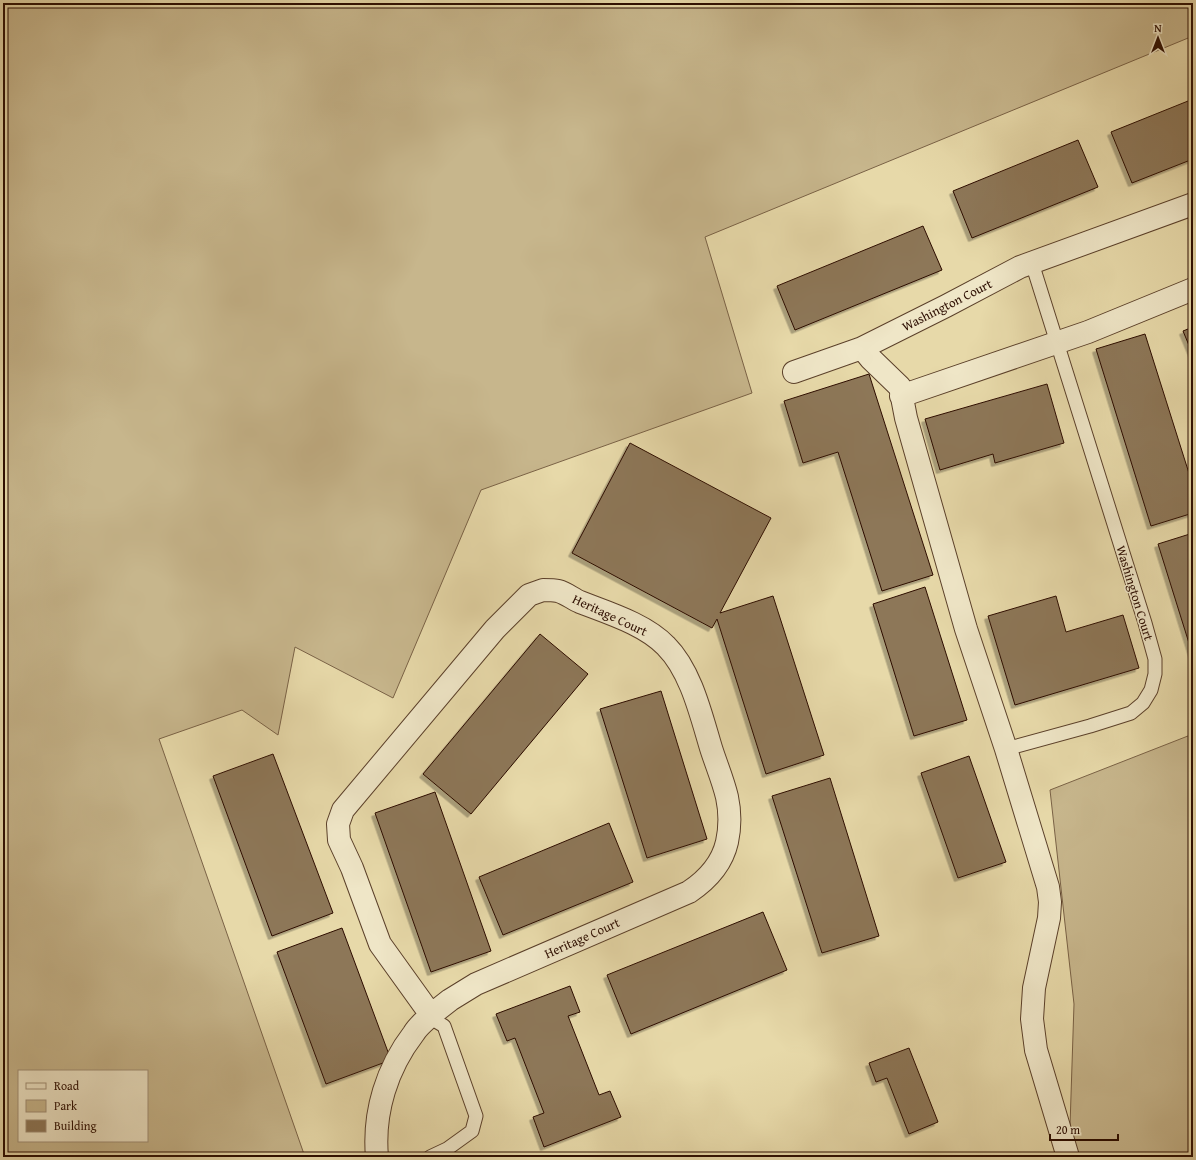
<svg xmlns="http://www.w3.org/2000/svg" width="1196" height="1160" font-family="'Gentium Book Plus',serif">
<defs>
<filter id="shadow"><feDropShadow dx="-3.5" dy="3.5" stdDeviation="0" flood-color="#0004"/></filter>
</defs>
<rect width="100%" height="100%" fill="#e7d9a9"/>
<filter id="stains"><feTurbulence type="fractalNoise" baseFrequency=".005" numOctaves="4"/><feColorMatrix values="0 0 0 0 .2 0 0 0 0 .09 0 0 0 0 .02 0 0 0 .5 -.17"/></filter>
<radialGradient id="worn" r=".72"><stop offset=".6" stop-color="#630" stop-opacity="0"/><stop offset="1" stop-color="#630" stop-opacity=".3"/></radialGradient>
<path fill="#c7b68c" stroke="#7a6246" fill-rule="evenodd" d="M3,3H1193V36L705,237L752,393L481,490L393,698L295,647L278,735L242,710L159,739L305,1157H3ZM19,1071H147V1141H19Z
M1193,734V1157H1069L1074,1004L1050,790Z"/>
<path fill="#8d7758" stroke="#2c0d00" filter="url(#shadow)" d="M1193,99V159L1132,183L1111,132Z
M1078,140L1098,187L972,238L953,191Z
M923,226L942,270L795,330L777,286Z
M1193,327V355L1183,331Z
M1145,334L1193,486V513L1151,526L1096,349Z
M869,374L933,575L882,591L838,452L803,463L784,401Z
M1047,384L1064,443L995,463L993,454L940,470L925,419Z
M630,443L771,518L720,613L773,596L824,755L766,774L717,619L712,628L572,553Z
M1193,533V656L1158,544Z
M925,587L967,720L914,736L873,604Z
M1056,596L1066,632L1123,615L1139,668L1015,705L988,616Z
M540,634L588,674L471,814L423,774Z
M661,691L707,839L647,858L600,709Z
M273,754L333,913L272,936L213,776Z
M969,756L1006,862L958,878L921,773Z
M830,778L879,936L822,953L772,796Z
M435,792L491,951L431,972L375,813Z
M609,823L633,882L503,935L479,877Z
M763,912L787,970L631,1034L607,975Z
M342,928L391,1060L326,1084L277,952Z
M570,986L580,1012L568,1016L599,1095L610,1091L621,1117L544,1147L533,1117L544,1113L515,1038L507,1041L496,1014Z
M909,1048L938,1122L909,1134L887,1078L876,1082L869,1063Z"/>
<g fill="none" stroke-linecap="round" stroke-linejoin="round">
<defs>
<path id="lane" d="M1006,749L1090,726L1131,713L1143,703L1151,690L1155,674V659L1145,623L1032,263
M430,1157L447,1149L472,1131L476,1116L444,1026L434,1020L431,1015"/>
<path id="street" d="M862,348L946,306L1020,267L1193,204
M794,372L862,348L870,358L900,387L906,418L966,629L1006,749L1048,887L1050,902L1049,918L1034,988L1032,1019L1036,1050L1068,1157
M901,396L1088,332L1193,289
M543,590C548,590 554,590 558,591C566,593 573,599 580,602C608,613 645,624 666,646C691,671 701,715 711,748C716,764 723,780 727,797C730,811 730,828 727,842C722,864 707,880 689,892L476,984L450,1000L431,1015L380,944L352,868L339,840L338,824L343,810L495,629L529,595Z
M377,1157C373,1112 387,1068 414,1033C418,1026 425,1021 431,1015"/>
</defs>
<use href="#lane" stroke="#5b402a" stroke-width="15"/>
<use href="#street" stroke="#5b402a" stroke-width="24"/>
<use href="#lane" stroke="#efe6c7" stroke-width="13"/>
<use href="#street" stroke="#efe6c7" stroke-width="22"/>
</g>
<g text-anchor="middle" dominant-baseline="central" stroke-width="3" stroke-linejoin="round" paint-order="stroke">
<g font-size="13" fill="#2c0d00" stroke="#efe6c7">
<text transform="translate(947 305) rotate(-27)">Washington Court</text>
<text transform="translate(1135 593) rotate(73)">Washington Court</text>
<text transform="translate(610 615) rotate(25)">Heritage Court</text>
<text transform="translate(582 938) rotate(-24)">Heritage Court</text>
</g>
</g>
<rect width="1196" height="1160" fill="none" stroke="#e7d9a9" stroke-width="16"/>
<rect x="4" y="4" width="1188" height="1152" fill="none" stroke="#2c0d00" stroke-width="2"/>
<rect x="8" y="8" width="1180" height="1144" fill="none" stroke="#2c0d00"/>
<rect x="18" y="1070" width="130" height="72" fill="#efe6c7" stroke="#a18f77"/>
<rect x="26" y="1083" width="20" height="6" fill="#efe6c7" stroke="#a18f77"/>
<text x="54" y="1090" font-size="12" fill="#2c0d00">Road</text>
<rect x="26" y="1100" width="20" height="12" fill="#c7b68c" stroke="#a18f77"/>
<text x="54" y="1110" font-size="12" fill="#2c0d00">Park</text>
<rect x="26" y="1120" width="20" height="12" fill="#8d7758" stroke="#a18f77"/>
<text x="54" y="1130" font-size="12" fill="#2c0d00">Building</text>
<g transform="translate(1158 38)" stroke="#efe6c7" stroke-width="3" paint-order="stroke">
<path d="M0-3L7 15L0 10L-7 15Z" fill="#2c0d00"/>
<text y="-6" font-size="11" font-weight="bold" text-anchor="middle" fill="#2c0d00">N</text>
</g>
<path d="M1050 1134v6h68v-6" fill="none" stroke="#2c0d00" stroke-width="2"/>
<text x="1056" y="1134" font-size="12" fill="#2c0d00" stroke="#efe6c7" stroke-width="3" paint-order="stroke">20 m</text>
<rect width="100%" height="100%" filter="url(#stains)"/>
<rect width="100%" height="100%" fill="url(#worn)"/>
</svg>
